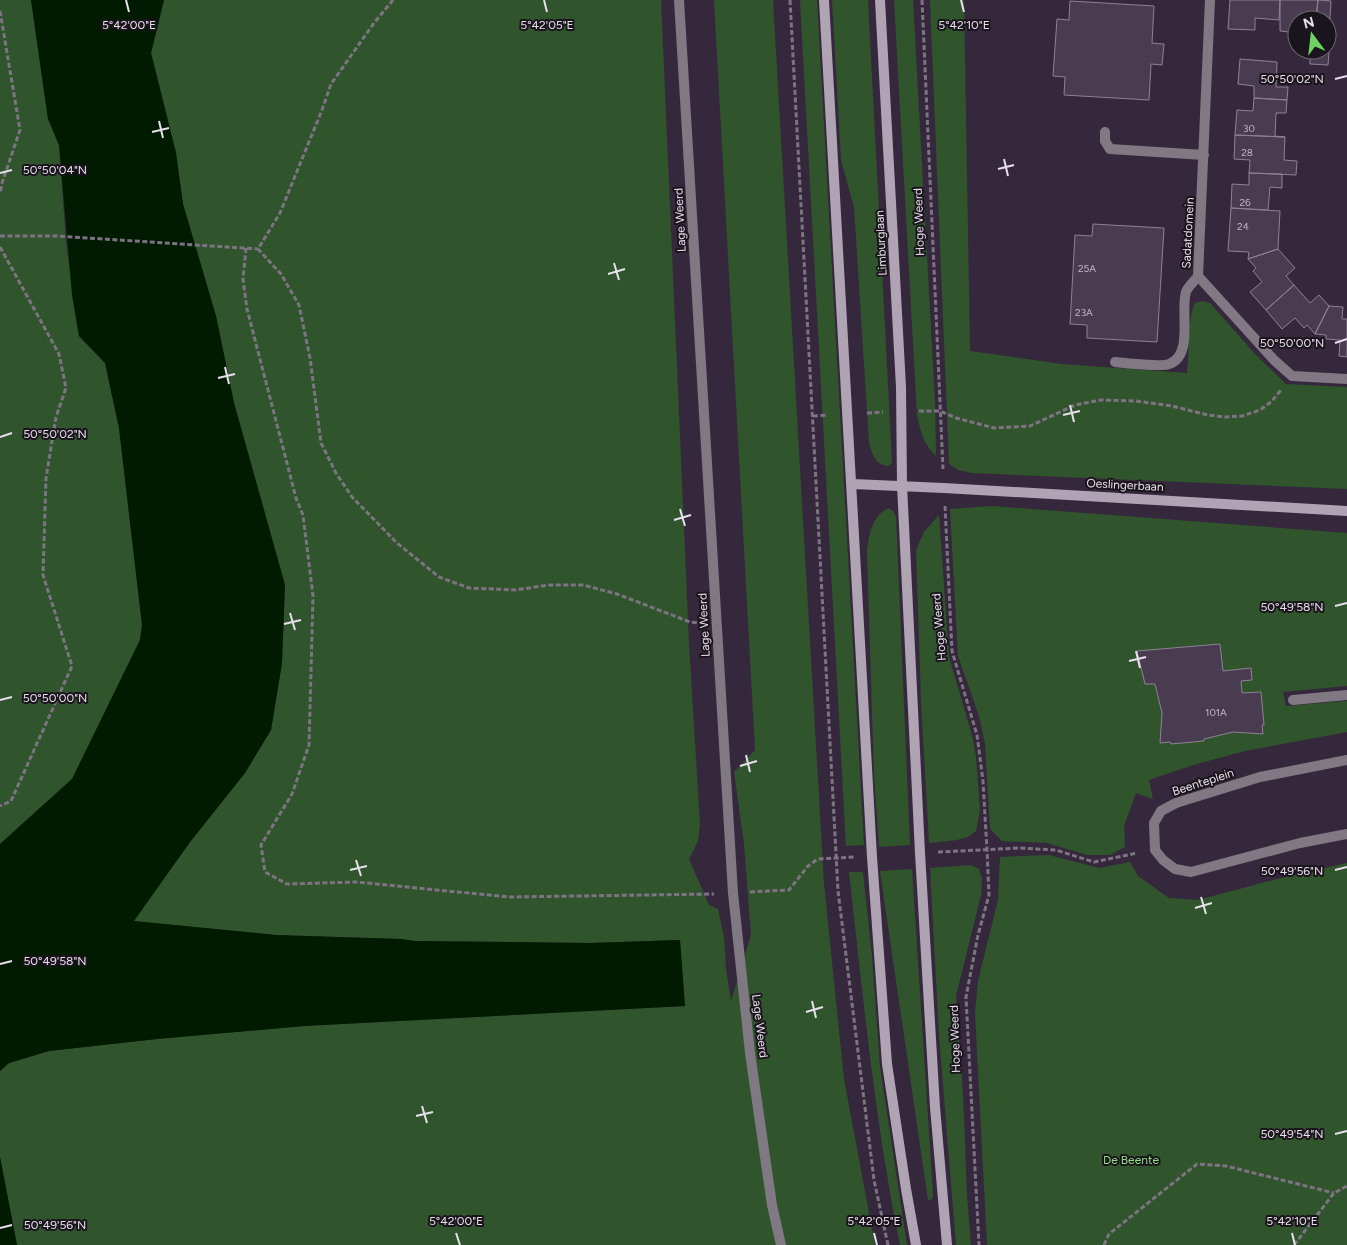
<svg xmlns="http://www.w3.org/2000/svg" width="1347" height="1245" font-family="Figtree,sans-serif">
<rect width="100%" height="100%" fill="#36283c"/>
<path fill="#30552c" d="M0,0H31L48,119L59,145L66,243L79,336L105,363L119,428L142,625L140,640L72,779L0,844Z
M164,0H661L689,644L700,824L698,841L689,859L709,905L718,909L724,937L726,969L731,1001L751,935L744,844L734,772L755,750L714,0H773L824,884L844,1079L875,1245H17L0,1157V1071L9,1063L49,1051L157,1039L304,1026L685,1006L680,940L590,943L415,941L401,939L276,935L133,921L190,842L245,773L271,730L282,663L285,585L234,403L216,316L183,204L176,153L151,53Z
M800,0H817L864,845L846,846Z
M832,0H868L892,462L889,466C875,465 872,454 869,442L854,207L841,160Z
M894,0H913L935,403L936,456C923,443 921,433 917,415Z
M930,0H964L970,351L1061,364L1187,373C1190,353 1187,320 1195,303L1203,301L1210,303L1255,354L1286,384L1347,387V489L972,473L958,470L949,464Z
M992,506L1347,533V686L1283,692L1286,706L1347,701V732L1245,751L1193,765L1149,780L1153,799L1136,793L1124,826L1125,847L1110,855H1087L1047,843L1002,841L990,829L985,744L979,716L958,656L950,509Z
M889,508L893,511L896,517L910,845L879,847L874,775L867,552C869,535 871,516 889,508Z
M939,515L949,657L972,735L976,756L980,810L976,831L968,837L957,840L929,843L921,701L916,550L924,532Z
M1049,855L1099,868L1130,862L1138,876L1169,898L1198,900L1277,879L1347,863V1245H987L975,1013L978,981L998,900L1000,857Z
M971,865L979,869L982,879L981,895L956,996L963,1093L967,1196L971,1245H956L939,1035L930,868Z
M912,869L933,1195L932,1199L928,1200L880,871Z
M849,872H863L872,956L880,1067L907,1245H900C875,1122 863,997 849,872Z"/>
<path fill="#001b00" d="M31,0H164L151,53L176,153L183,204L216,316L234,403L285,585L282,663L271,730L245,773L190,842L134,921L276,935L401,939L415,941L590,943L680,940L685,1006L304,1026L157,1039L49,1051L9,1063L0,1071V844L72,779L140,640L142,625L119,428L105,363L79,336L72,295L59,145L48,119Z
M0,1157L17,1245H0Z"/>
<path fill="#4a3c50" stroke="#908097" d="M1230,0H1280L1279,20L1255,18V30L1228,29Z
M1280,0H1318L1316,20H1297V33L1280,31Z
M1318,0L1331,1L1329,34H1327V20H1316Z
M1070,1L1154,6L1152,43L1164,44L1162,65L1151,64L1149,100L1064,95L1065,77L1053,76L1057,19L1069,20Z
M1310,51L1329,52L1328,65L1310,64Z
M1240,59L1277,62L1276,87H1288L1287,100L1254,98V86L1238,84Z
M1254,98L1287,100L1286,113H1276L1275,136L1285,137L1235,135L1237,110L1253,111Z
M1235,135L1285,137L1284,160L1297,161L1296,175L1249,173L1250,160L1234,159Z
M1249,173L1282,174V188L1270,187L1268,210L1231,208L1232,184L1249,185Z
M1231,208L1280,211L1278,249L1248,259L1249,252L1228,251Z
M1093,224L1164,228L1157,342L1087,338V325L1070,324L1075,235L1092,236Z
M1278,249L1295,268L1286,276L1294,285L1266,310L1250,292L1262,282L1253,271L1256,268L1248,259Z
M1294,285L1310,303L1319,295L1329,306L1315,334L1307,325L1304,328L1295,318L1282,329L1266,310Z
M1329,306L1343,307L1342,319H1347V357L1339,356L1340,340L1326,339V335L1315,334Z
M1220,644L1223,671L1251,668L1252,680L1241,681L1242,693L1261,692L1264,725H1262L1263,734L1233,732L1204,739V741L1171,744L1170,742L1160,743L1162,713L1155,684H1145L1137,651Z"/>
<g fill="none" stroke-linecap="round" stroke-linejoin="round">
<path stroke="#7e7383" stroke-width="3" stroke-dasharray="5 2.5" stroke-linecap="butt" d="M393,0L374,23L331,84L322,110L280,213L258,249L281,274L299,305L310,358L321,443L336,473L352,497L397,543L439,577L469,588L516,590L549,585H583L617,594L690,622L698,623
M790,0L838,891L874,1180L888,1245
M922,0L943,469
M0,11L20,130L2,183L0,194
M0,236H57L258,249
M0,247L59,354L66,388L56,417L46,478L43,575L72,666L11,801L0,806
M246,248L243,279L247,309L296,498L303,515L313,596L309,745L292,794L261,845L265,872L287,884L356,882L509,897L714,894
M919,411H940L956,418L994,428L1030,426L1075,405L1101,400L1136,401L1172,406L1208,415L1225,417L1242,416L1260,410L1271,402L1281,390
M867,413L883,412
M813,416L828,415
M945,506L952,651L977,735L983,781L987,850L989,895L978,935L966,997L979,1245
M938,852L1019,848L1056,850L1094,862L1137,853
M750,892L789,890L808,866L818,859L855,857
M1104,1245L1109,1234L1197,1164L1226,1166L1334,1193
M1294,1245L1334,1193L1347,1186"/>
<path stroke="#807983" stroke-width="10" d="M1293,700L1347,695
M1347,760L1260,777L1176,803L1161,811L1154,823L1155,850L1163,860L1175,869L1191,872L1300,843L1347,834"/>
<path stroke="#807983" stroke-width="10" d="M679,0L733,893L750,1053L772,1205L781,1245
M1210,0L1198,276L1274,360L1292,376L1347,379
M1105,132V141L1110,149L1204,155
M1115,362C1124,363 1163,367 1169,364C1194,356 1180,310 1186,292C1188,286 1195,281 1198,276"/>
<path stroke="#afa3b4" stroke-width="10" d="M824,0L872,857L887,1064L906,1189L916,1245
M880,0L901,387L902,485L920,853L935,1107L947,1245
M853,484L944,488L1347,511"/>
</g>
<path fill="none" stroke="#e7dfeb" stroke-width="2" d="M126,0L129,12M544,0L547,12M961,0L964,12M1335,79L1347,76M159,121L163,138M152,132L169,128M1004,159L1008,176M998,169L1014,165M0,173L12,170M614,263L619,280M608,274L625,269M1335,343L1347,339M225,367L229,384M218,378L235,374M1070,405L1074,422M1063,415L1080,411M0,437L12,433M680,509L685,526M674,520L691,515M1335,606L1347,603M290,613L295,630M284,624L301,620M1136,651L1140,668M1129,661L1146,657M0,700L12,697M746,755L750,772M740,766L757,761M356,860L361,876M350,870L367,866M1335,870L1347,867M1201,897L1206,914M1195,908L1212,903M0,964L12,961M812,1001L816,1018M806,1012L823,1007M422,1106L427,1123M416,1116L433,1112M1335,1134L1347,1131M0,1228L12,1225M456,1233L460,1245M874,1233L877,1245M1292,1233L1295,1245"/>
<g text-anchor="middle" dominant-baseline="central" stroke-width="4" stroke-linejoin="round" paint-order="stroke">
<g font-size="10" fill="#c0b6c4">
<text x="1249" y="128">30</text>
<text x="1247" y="152">28</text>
<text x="1245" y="202">26</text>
<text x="1243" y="226">24</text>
<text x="1087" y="268">25A</text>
<text x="1084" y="312">23A</text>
<text x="1216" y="712">101A</text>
</g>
<g font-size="12" fill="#e7dfeb" stroke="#1a141c">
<text transform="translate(680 220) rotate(-93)">Lage Weerd</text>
<text transform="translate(919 222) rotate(-92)">Hoge Weerd</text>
<text transform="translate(1188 233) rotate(-87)">Sadatdomein</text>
<text transform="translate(881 243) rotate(-93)">Limburglaan</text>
<text transform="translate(1125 485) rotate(3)">Oeslingerbaan</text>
<text transform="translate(704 625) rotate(-93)">Lage Weerd</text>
<text transform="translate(939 627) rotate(-95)">Hoge Weerd</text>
<text transform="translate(1203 782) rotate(-18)">Beenteplein</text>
<text transform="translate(760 1026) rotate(83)">Lage Weerd</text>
<text transform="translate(955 1039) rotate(-92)">Hoge Weerd</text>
</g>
<g font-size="12" fill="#90e186" stroke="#1a141c">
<text x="1131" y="1160">De Beente</text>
</g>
</g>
<g font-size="12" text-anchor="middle" fill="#e7dfeb" stroke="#1a141c" stroke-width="4" stroke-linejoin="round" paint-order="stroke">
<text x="129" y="29">5°42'00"E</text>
<text x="547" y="29">5°42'05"E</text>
<text x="964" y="29">5°42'10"E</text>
<text x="1292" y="83">50°50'02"N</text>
<text x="55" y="174">50°50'04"N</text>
<text x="1292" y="347">50°50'00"N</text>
<text x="55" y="438">50°50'02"N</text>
<text x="1292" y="611">50°49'58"N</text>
<text x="55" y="702">50°50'00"N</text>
<text x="1292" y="875">50°49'56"N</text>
<text x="55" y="965">50°49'58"N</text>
<text x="1292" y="1138">50°49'54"N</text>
<text x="456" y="1225">5°42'00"E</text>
<text x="874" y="1225">5°42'05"E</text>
<text x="1292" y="1225">5°42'10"E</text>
<text x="55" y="1229">50°49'56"N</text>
</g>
<g transform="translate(1312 35) rotate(345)"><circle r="24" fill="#1a141c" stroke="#6c656f"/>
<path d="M0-4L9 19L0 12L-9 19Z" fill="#6dd361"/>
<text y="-8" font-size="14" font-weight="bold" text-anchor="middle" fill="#e7dfeb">N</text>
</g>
</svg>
